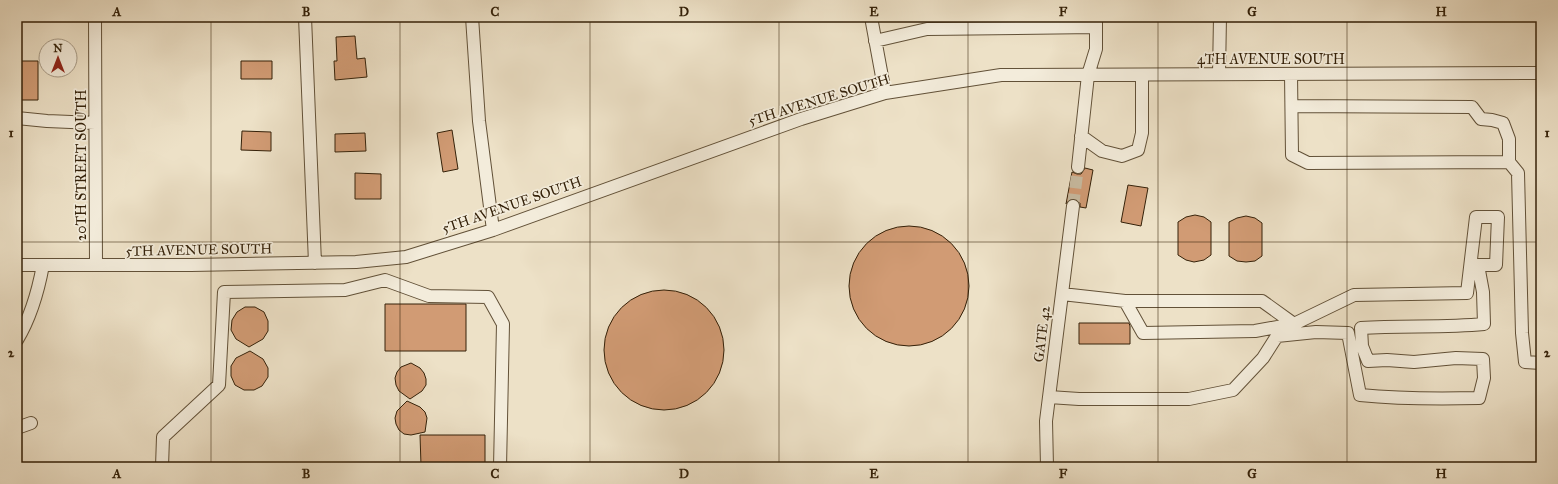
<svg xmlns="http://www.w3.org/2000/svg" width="1558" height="484" font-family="'IM FELL Great Primer',serif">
<rect width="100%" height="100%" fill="#ede1c7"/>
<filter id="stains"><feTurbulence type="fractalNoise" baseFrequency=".005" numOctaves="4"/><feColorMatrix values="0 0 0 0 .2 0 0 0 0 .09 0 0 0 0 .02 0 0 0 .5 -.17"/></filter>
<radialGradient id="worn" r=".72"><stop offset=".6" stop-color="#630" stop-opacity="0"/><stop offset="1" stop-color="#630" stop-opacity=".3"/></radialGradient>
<path fill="#d19b74" stroke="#342109" d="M355,36L357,59L365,58L367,77L335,80L334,61H337L336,37Z
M17,61H38V100H17Z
M241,61H272V79H241Z
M452,130L458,169L443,172L437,133Z
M242,131L271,132V151L241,150Z
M365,133L366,151L335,152V134Z
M1085,168L1093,170L1086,208L1080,207V203L1074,199H1070L1066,204L1072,172L1077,174H1081Z
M355,173L381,174V199H355Z
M1128,185L1148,188L1141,226L1121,222Z
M1195,215L1204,217L1211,222V255L1204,260L1194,262L1186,260L1178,255V222L1186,217Z
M1246,216L1255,218L1262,223V256L1255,261L1246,262L1237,261L1229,256V222L1237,218Z
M849 286a60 60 0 1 1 120 0a60 60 0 1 1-120 0Z
M604 350a60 60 0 1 1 120 0a60 60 0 1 1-120 0Z
M385,304H466V351H385Z
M245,307H255L264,312L268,321V331L263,339L249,347L236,339L231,330L232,320L237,312Z
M1079,323H1129L1130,326V344H1079Z
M250,351L263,359L268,368V377L262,386L254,390H244L235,385L231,376V366L236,358Z
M411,363L420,368L424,373L426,379V385L422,391L410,399L399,391L396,385L395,378L397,372L401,367Z
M407,401L420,407L425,412L427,418L425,432L411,435L404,434L399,430L396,424L395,418L397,411Z
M420,435H485V465H421Z"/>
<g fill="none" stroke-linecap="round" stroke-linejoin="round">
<path stroke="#c8bba1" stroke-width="12" stroke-dasharray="12 6" stroke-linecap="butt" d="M1073,206L1078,167"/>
<defs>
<path id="minor" d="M95,17L96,265
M305,17L315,263
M472,17L479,121L493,230
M871,17L885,93
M875,41L927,29L1096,27
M1219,74L1220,17
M1291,74L1292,155L1308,163L1509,162V139L1503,123L1492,120L1481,119L1472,107L1292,106
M17,118L47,121L95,123
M1081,136L1102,151L1122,156L1138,150L1142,133V75
M1509,162L1518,173L1522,333L1525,362L1541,363
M1078,167L1088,75L1096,49V17
M17,265H191L356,262L406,257L493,230L801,119L885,93L1001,75L1541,73
M1125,301H1262L1294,324
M17,340C31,317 38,292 43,265
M1049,397L1079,399H1189L1233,390L1263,358L1277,336L1316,332L1348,333L1360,395C1400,399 1439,399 1479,398L1484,378L1483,359L1456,358L1414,362L1387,360L1368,361L1362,346L1361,328C1402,325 1443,328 1484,324L1483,292L1478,265H1496L1498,217H1476L1467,293L1354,295L1294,324L1255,331L1143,333L1125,301L1062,294
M17,428L31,423
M162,467L163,437L219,385L224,292L345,290L385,280L429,296L488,297L503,324L500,467
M1047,467L1046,421L1073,206"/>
</defs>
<use href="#minor" stroke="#625138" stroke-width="14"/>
<use href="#minor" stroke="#f3ecdb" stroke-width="12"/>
</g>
<path fill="none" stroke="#342109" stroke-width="1" stroke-opacity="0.55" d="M211,17V467M400,17V467M590,17V467M779,17V467M968,17V467M1158,17V467M1347,17V467M17,242H1541"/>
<g text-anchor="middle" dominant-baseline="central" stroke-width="3.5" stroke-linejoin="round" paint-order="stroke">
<g font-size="14" fill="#342109" stroke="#f3ecdb">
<text x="1271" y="59">4TH AVENUE SOUTH</text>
<text transform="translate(819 100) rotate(-17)">5TH AVENUE SOUTH</text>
<text transform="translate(81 165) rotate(-90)">20TH STREET SOUTH</text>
<text transform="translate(512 205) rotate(-19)">5TH AVENUE SOUTH</text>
<text transform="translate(199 250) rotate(-1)">5TH AVENUE SOUTH</text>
<text transform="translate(1042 334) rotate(-83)">GATE 42</text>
</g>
</g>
<rect width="1558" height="484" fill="none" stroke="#ede1c7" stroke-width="44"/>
<g transform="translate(58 58)"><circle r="19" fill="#f3ecdb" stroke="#a79b87"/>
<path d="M0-3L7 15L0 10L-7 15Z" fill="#8f2418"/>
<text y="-6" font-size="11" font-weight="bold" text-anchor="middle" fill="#342109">N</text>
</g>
<rect x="22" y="22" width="1514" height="440" fill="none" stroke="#342109" stroke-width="1.5"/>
<g font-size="13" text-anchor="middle" font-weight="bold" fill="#342109">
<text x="117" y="16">A</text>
<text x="306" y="16">B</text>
<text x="495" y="16">C</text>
<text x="684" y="16">D</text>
<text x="874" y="16">E</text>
<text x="1063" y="16">F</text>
<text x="1252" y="16">G</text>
<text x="1441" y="16">H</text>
<text x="11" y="137">1</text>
<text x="1547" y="137">1</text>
<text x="11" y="357">2</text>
<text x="1547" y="357">2</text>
<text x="117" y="478">A</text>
<text x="306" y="478">B</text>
<text x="495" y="478">C</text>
<text x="684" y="478">D</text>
<text x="874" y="478">E</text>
<text x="1063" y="478">F</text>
<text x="1252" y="478">G</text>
<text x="1441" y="478">H</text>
</g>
<rect width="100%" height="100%" filter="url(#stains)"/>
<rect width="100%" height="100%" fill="url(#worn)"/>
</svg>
